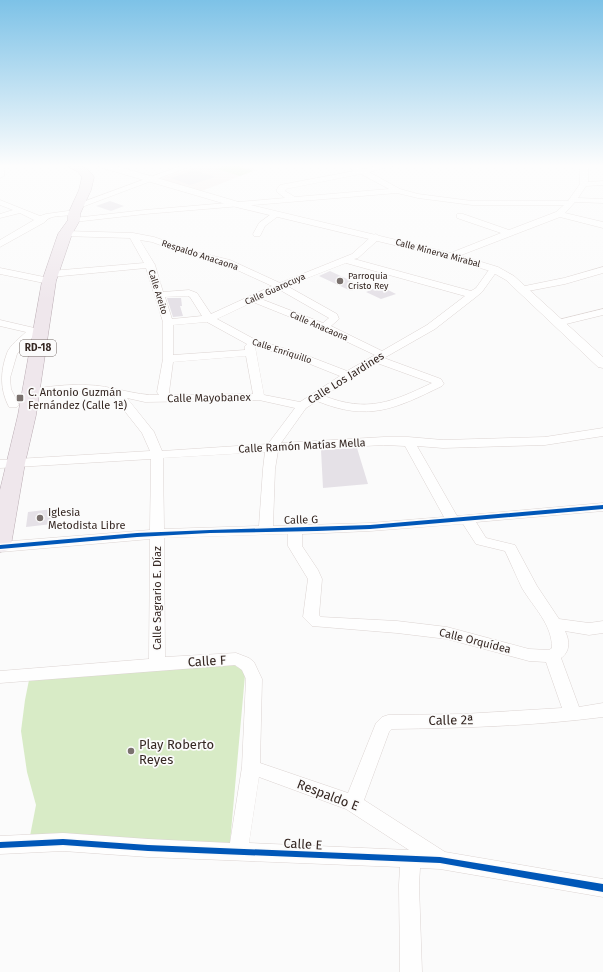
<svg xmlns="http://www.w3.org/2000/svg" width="603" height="972" font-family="'Fira Sans',sans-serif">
<rect width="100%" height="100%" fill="#fbfbfb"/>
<path fill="#f4ebeb" d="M200,165H241L256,170L199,192L157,180Z"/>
<path fill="#d8ebc6" d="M227,165H234L253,171L240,176L217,169Z
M234,665L241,669L245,675L230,843L87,838L68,833L30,836L36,805L27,772L21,731L25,700L29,680Z"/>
<path fill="#e5e1e7" d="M195,170L215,177L190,185L171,178Z
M110,201L124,206L111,211L96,206Z
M330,271L362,286L351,291L319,276Z
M380,286L396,294L381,299L366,292Z
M167,298H181L182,306H180L183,316L173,317Z
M357,448L368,484L323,488L321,450Z
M53,509L52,524L26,527L28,512Z"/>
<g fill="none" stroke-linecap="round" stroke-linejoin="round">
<defs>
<path id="minor" d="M0,165H5L4,176L0,178Z
M183,165H194L82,207H76L75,205Z
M344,165H354L363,169L381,165H396L369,172L400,189L418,194L472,201H568L580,184V165H588V182L603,181V185L586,186L578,198L603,199V203L575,202L565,213L603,222V228L560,217L451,259L447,256L448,254L501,233L457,218V214H463L509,230L556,212L564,205H472L418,198L397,193L145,214L74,222L70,220L74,218L145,210L285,198L277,192V189L280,185L354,171ZM361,174L389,189L295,197L285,191L286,189Z
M0,200L40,216L46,214L75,210L79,212C71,219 51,212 45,222L0,247V240L34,220L20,213L0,218V214L13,210L0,205Z
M274,212H277L281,214L265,226L260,236H254L253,234L259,223Z
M65,231L133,233L154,237L197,252L230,260L280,283L352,254L373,235L376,234L380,237L379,239L358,258L354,259L471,291L476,288L491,267H497L499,269L497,271L482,292L476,297L435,329L384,358L441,379L444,384L442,386C395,409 368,422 317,401L306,408L281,443L384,437H408L443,440L545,437L603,428V436L545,445L443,448L417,446L457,516L603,503V511L476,522L486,538L515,545L537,586L559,619L589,623L603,621V633L589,635L565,631C570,641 570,652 561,658L579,707L603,703V717C533,726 462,728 392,729L389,732L364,800L445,852L603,879V897L440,869L420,868L419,885L422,972H400L399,885L400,867L148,857L63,851L0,854V836L63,833L148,839L230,843L242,767L246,679L242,670L235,665L0,683V671L149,659L150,539L0,552V542L150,530L151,459L0,468V460L150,451L142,433L112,395L86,391L30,395L26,394L24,392L26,390L30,389C48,387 67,384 86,385C111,385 134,396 159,395L157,392L163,359V322L146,268L51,277L46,274L51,271L144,263L130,238L62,236L61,234ZM140,240L152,242L191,256L224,264L272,286L211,314L197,293L189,290L163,292L155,265ZM346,263L465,296L427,325L382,351L331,326L339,319L337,314L287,286ZM280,290L329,318L323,323L261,299ZM188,296L190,297L202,316L172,319L165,297ZM253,302L320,329L375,355L347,371L308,356L254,339L217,319ZM207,322L247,344L245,346V350L173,355V325ZM255,346L300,360L340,376L300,402L264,395ZM246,356L253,394L170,395L169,392L173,362ZM377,363L432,383C392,402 368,413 324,396ZM127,398L145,402L259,400L295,408L268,444L162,451L154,432ZM384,445L405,446L444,517L370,523L273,526L275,469L278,451ZM265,452L263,469L259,526L164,529L163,458ZM463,524L476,544L505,551C511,563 516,576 522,588C534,608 552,624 552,648L549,650L529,649L447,627L397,621L321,617L319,615L322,579L318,570L302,546V534L370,531ZM288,534V546L308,579L303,617L312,626L397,633L447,639L529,661L546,662L562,708L463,714L388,715L382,717L376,723L348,793L260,763L262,679L254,662L249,658L236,653L165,657L164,538ZM259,777L346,809L409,850L249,843Z
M603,267V273L565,284L523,292L518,289L520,287L564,278Z
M0,268L49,278L54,281L49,284L0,274Z
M603,309V315L558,326L553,323L554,321Z
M0,320L43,330L44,332L43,334H36L17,354L10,378L11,389L19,405L17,407H9C0,390 0,372 7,353C10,345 20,338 26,332L0,326Z"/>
<path id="tertiary" d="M98,165H113L242,203L455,254L498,267L514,276L603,357V368L598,367L506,280L490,271L448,258L236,207L99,167Z"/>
<path id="primary" d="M66,165C79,165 86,165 94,177L91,190L80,214V220L72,234L56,281L36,415L25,463L11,545L8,550L0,552V490L18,415L42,281L58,234L68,220V214L79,190L82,177L78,172Z"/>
</defs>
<use href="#minor" stroke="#dcd4d2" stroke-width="1"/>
<use href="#tertiary" stroke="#dcd4d2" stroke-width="1"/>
<use href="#primary" stroke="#baacb3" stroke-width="1"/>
<use href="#minor" fill="#fefefe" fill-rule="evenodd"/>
<use href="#tertiary" fill="#fefefe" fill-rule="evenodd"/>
<use href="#primary" fill="#efe7ec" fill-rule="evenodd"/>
<defs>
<path id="cycleway" d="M603,505V509L370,529L317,531L210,533L137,537L0,549V545L137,533L210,530L370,525Z
M63,839L148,845L440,857L603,884V892L440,863L148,851L63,845L0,848V842Z"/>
</defs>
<use href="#cycleway" stroke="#fbfbfb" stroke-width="3"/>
<use href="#cycleway" fill="#0057b8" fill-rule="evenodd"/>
</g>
<linearGradient id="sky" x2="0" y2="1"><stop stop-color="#7dc2e7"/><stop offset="0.55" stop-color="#fdfdfd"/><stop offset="1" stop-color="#fdfdfd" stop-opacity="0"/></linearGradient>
<rect width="603" height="301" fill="url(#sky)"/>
<g fill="#7a716e" stroke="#fbfbfb" stroke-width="1.5">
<circle cx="340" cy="281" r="4"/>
<rect x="16" y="394" width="8" height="8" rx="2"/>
<circle cx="40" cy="518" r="4"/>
<circle cx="131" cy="751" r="4"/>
</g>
<g text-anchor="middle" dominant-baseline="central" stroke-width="3.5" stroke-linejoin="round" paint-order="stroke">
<g font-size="9" fill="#352722" stroke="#fbfbfb">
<text transform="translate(438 253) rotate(15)">Calle Minerva Mirabal</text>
<text transform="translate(200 255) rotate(18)">Respaldo Anacaona</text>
<text transform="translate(275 289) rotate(-24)">Calle Guarocuya</text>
<text transform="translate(158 292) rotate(73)">Calle Areito</text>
<text transform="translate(319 326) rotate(23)">Calle Anacaona</text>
<text transform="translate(282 351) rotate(18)">Calle Enriquillo</text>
</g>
<g font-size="9" fill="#352722" stroke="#fbfbfb" text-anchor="start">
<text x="348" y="276">Parroquia<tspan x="348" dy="10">Cristo Rey</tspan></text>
</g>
<rect fill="#fbfbfb" stroke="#706763" stroke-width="1" x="20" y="340" width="36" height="16" rx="3"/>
<g font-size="10" font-weight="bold" fill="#352722">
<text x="38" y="348">RD-18</text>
</g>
<g font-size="11" fill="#352722" stroke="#fbfbfb">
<text transform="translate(346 378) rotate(-32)">Calle Los Jardines</text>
<text transform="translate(209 398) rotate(-1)">Calle Mayobanex</text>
<text transform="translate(302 446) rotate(-3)">Calle Ramón Matías Mella</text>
<text transform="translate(301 520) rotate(-1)">Calle G</text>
<text transform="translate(157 598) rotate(-90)">Calle Sagrario E. Díaz</text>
<text transform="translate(475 641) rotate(14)">Calle Orquídea</text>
</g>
<g font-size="11" fill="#352722" stroke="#fbfbfb" text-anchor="start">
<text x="28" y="392">C. Antonio Guzmán<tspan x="28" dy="13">Fernández (Calle 1ª)</tspan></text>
<text x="48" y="512">Iglesia<tspan x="48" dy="13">Metodista Libre</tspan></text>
</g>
<g font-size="13" fill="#352722" stroke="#fbfbfb">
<text transform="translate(207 661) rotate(-3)">Calle F</text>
<text transform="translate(451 720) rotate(-1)">Calle 2ª</text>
<text transform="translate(328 795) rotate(21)">Respaldo E</text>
<text transform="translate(303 844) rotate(3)">Calle E</text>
</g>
<g font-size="13" fill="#352722" stroke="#fbfbfb" text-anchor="start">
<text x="139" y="744">Play Roberto<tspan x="139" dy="15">Reyes</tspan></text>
</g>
</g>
</svg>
